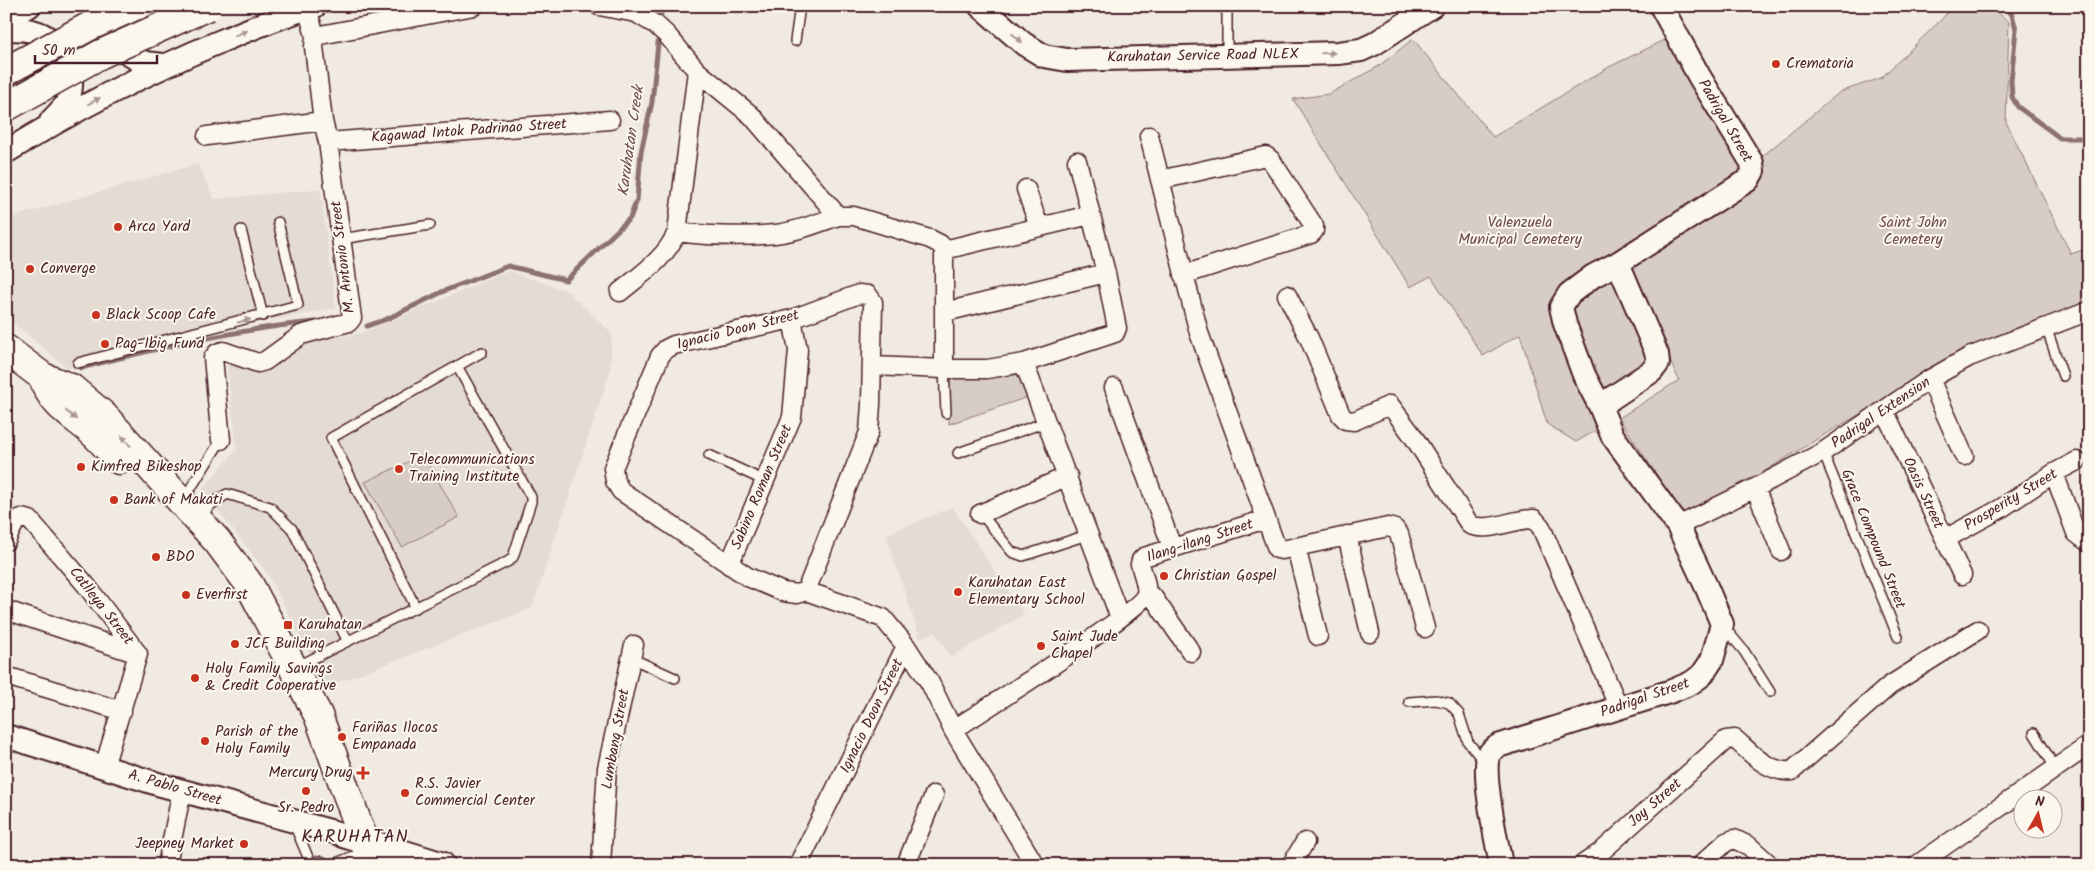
<svg xmlns="http://www.w3.org/2000/svg" width="2095" height="871" font-family="Kalam,sans-serif">
<rect width="100%" height="100%" fill="#f0eae0"/>
<filter id="ink" filterUnits="userSpaceOnUse"><feTurbulence type="fractalNoise" baseFrequency=".02" numOctaves="2"/><feDisplacementMap in="SourceGraphic" scale="10" xChannelSelector="R" yChannelSelector="G"/><feConvolveMatrix kernelMatrix="1 2 1 2 8 2 1 2 1" color-interpolation-filters="sRGB"/></filter>
<g filter="url(#ink)">
<path fill="#e4dbd2" d="M198,164L214,199L320,189L336,308L239,326L68,368L18,327L6,315V219Z
M509,271L567,291L612,333L610,372L532,608L326,687L268,574L202,490L237,449L227,366L235,359L270,371L305,343L362,333Z
M952,507L1024,614L951,657L935,632L920,638L886,535Z"/>
<path fill="#d8ccc6" stroke="#917678" d="M1952,6H1991L2009,22L2006,122L2071,254L2089,248V304C2028,332 1965,358 1906,389C1830,428 1760,476 1686,519L1619,418L1679,380L1626,269L1840,92L1881,78L1943,18Z
M1669,38L1746,172L1613,264L1650,346L1647,363L1596,425L1597,430L1576,442L1547,424L1520,334L1483,356L1431,276L1410,287L1293,99L1329,94L1379,66L1413,39L1493,137L1609,67Z
M1022,374L1028,397L949,424L950,379Z
M423,455L459,517L402,547L365,482Z"/>
<g fill="none" stroke-linecap="round" stroke-linejoin="round">
<path stroke="#8c6f72" stroke-width="5" d="M2006,6L2012,15L2016,29L2011,81L2012,97L2018,107L2060,138H2089
M660,23L662,6
M367,326L387,319L444,291L508,266L566,280L630,218L637,200L641,152L652,102L659,34
M81,368C158,348 236,329 315,322"/>
<defs>
<path id="service" d="M1225,6L1227,14V56
M795,41L800,6
M241,230L263,316
M341,239L430,225
M2046,327L2063,376
M78,363L298,305L278,222
M944,369L946,413
M1823,452L1898,637
M958,453L1046,422
M709,455L765,481
M184,499L221,440
M979,511L1012,552L1023,556L1090,534
M198,518L212,504L227,494L270,507L292,529L347,640
M416,608L331,438L482,352
M1724,627L1744,651L1770,692
M631,658L675,678
M296,667L509,561L513,557L531,502V497L457,366
M1409,702L1436,700L1449,703L1459,714L1468,742L1485,763
M2034,733L2056,769
M294,824L310,862L321,861L329,865
M331,865L354,856"/>
<path id="minor" d="M599,6L636,13L656,25L667,35L697,71L751,115L838,216H854L930,239L940,244L944,250V369
M315,36L474,6
M207,136L323,121
M1149,136L1199,333L1277,549L1282,550L1388,527L1395,529L1399,534L1425,628
M328,142L610,120
M1160,180L1266,156L1271,160L1314,226V231L1311,234L1183,275
M1026,189L1039,227
M677,232C709,236 743,237 775,234C796,232 818,223 838,216
M944,250L1090,215
M620,292C642,274 666,258 677,232L697,71
M1287,295L1309,338L1341,415L1346,420L1354,421L1390,405L1413,436L1470,525C1490,533 1514,518 1534,519L1541,527L1619,708
M945,312L1106,273
M1024,363L1120,618
M873,366L944,369H987L1024,363L1115,333L1117,328L1106,273L1077,161
M1930,379L1964,456
M1114,388L1172,547
M1885,412L1962,575
M221,440L213,358L217,353L223,351L258,363L265,361L301,335L349,322L352,318L328,142L323,121L314,47L315,36L307,8
M2054,473L2076,533L2089,543
M1755,488L1781,551
M980,514L1068,476
M1678,526L1755,488L1823,452L1930,379L1969,357L2089,311
M1347,535L1370,633
M1945,539L2000,509L2054,473L2077,461
M6,541L15,522L21,518L30,520L86,585L138,654L104,767
M1296,547L1318,636
M729,565L792,417L798,350L792,319
M806,591L869,432L871,404L873,302L868,295L859,294L792,319L674,345L666,349L660,356L613,468L615,481L621,491L748,577L783,592L797,594L806,591L883,618L906,646L930,683L953,730L1035,865
M1146,594L1153,597L1191,652
M6,610L138,654
M6,676L122,711
M953,730C980,712 1140,612 1146,594C1148,586 1142,572 1140,564L1141,560L1144,557L1266,519
M167,865L182,790
M601,865L607,768L634,645
M798,865L906,646
M906,865L934,795
M1291,865L1305,842
M1582,865L1601,852L1726,740L1735,739C1752,754 1768,773 1792,771L1889,686L1978,630
M1701,865L1726,842L1734,839L1749,846L1770,865
M1917,865L2089,745"/>
<path id="tertiary" d="M113,6C108,29 121,53 143,62C149,64 156,64 163,65
M980,6L1024,44L1044,56L1067,60L1338,53L1361,50L1374,44L1432,6
M6,18L29,6
M6,29C18,29 30,29 41,34C65,46 77,75 68,100C65,108 56,115 51,121
M6,152C74,110 145,73 219,42C250,29 283,15 315,6
M1600,406L1652,371L1658,363L1657,354L1618,263L1748,180L1753,171L1752,163L1699,76L1661,6
M6,736L161,785L345,835
M1501,865C1497,843 1481,772 1489,754C1491,751 1495,748 1498,746L1672,691L1691,683L1702,675L1712,660L1722,624L1706,586L1678,526L1612,435L1600,406L1584,375L1565,324L1561,307L1569,294L1593,276L1618,263"/>
<path id="secondary" d="M345,835L442,865"/>
<path id="trunk" d="M6,349L43,377L71,388L103,415L217,541L249,584L318,715L373,865
M43,377C50,403 72,415 91,431C101,440 110,450 119,460"/>
</defs>
<use href="#service" stroke="#4a1f2b" stroke-width="12"/>
<use href="#minor" stroke="#4a1f2b" stroke-width="21"/>
<use href="#tertiary" stroke="#4a1f2b" stroke-width="26"/>
<use href="#secondary" stroke="#4a1f2b" stroke-width="29"/>
<use href="#trunk" stroke="#4a1f2b" stroke-width="31"/>
<use href="#service" stroke="#fbf7ec" stroke-width="9"/>
<use href="#minor" stroke="#fbf7ec" stroke-width="18"/>
<use href="#tertiary" stroke="#fbf7ec" stroke-width="22"/>
<use href="#secondary" stroke="#fbf7ec" stroke-width="25"/>
<use href="#trunk" stroke="#fbf7ec" stroke-width="28"/>
<defs>
<path id="motorway-bridge" d="M6,71L90,26L135,6
M6,107L101,54L208,6"/>
</defs>
<use href="#motorway-bridge" stroke="#4a1f2b" stroke-width="31" stroke-linecap="butt"/>
<use href="#motorway-bridge" stroke="#fbf7ec" stroke-width="28"/>
</g>
<defs><path id="oneway-solid" d="M-6-.8H1V-3.2L6.5 0L1 3.2V.8H-6Z" transform="scale(1.25)"/></defs>
<g fill="#ab9695">
<use href="#oneway-solid" transform="translate(241 33) rotate(-22)"/>
<use href="#oneway-solid" transform="translate(1017 38) rotate(41)"/>
<use href="#oneway-solid" transform="translate(1328 53) rotate(-1)"/>
<use href="#oneway-solid" transform="translate(94 101) rotate(-28)"/>
<use href="#oneway-solid" transform="translate(244 321) rotate(-14)"/>
<use href="#oneway-solid" transform="translate(71 415) rotate(39)"/>
<use href="#oneway-solid" transform="translate(126 441) rotate(-132)"/>
</g>
</g>
<g fill="#c8321e" stroke="#fbf7ec" stroke-width="2">
<circle cx="1776" cy="64" r="5"/>
<circle cx="118" cy="227" r="5"/>
<circle cx="30" cy="269" r="5"/>
<circle cx="96" cy="315" r="5"/>
<circle cx="105" cy="344" r="5"/>
<circle cx="81" cy="467" r="5"/>
<circle cx="399" cy="469" r="5"/>
<circle cx="114" cy="500" r="5"/>
<circle cx="156" cy="557" r="5"/>
<circle cx="1164" cy="576" r="5"/>
<circle cx="958" cy="592" r="5"/>
<circle cx="186" cy="595" r="5"/>
<rect x="283" y="620" width="10" height="10" rx="2.5"/>
<circle cx="235" cy="644" r="5"/>
<circle cx="1041" cy="646" r="5"/>
<circle cx="195" cy="678" r="5"/>
<circle cx="342" cy="737" r="5"/>
<circle cx="205" cy="741" r="5"/>
<path d="M360.5 765.5h5v5h5v5h-5v5h-5v-5h-5v-5h5z"/>
<circle cx="306" cy="791" r="5"/>
<circle cx="405" cy="793" r="5"/>
<circle cx="244" cy="844" r="5"/>
</g>
<g text-anchor="middle" dominant-baseline="central" stroke-width="4" stroke-linejoin="round" paint-order="stroke">
<g font-size="15" fill="#4a1f2b" stroke="#fbf7ec">
<text transform="translate(1203 56) rotate(-1)">Karuhatan Service Road NLEX</text>
<text transform="translate(1725 121) rotate(60)">Padrigal Street</text>
<text transform="translate(469 131) rotate(-4)">Kagawad Intok Padrinao Street</text>
<text transform="translate(343 257) rotate(-97)">M. Antonio Street</text>
<text transform="translate(738 330) rotate(-14)">Ignacio Doon Street</text>
<text transform="translate(1881 413) rotate(-34)">Padrigal Extension</text>
<text transform="translate(762 487) rotate(-67)">Sabino Roman Street</text>
<text transform="translate(1923 493) rotate(65)">Oasis Street</text>
<text transform="translate(2011 500) rotate(-31)">Prosperity Street</text>
<text transform="translate(1873 539) rotate(68)">Grace Compound Street</text>
<text transform="translate(1200 541) rotate(-18)">Ilang-ilang Street</text>
<text transform="translate(101 606) rotate(52)">Catlleya Street</text>
<text transform="translate(1645 698) rotate(-19)">Padrigal Street</text>
<text transform="translate(872 716) rotate(-64)">Ignacio Doon Street</text>
<text transform="translate(616 739) rotate(-80)">Lumbang Street</text>
<text transform="translate(175 788) rotate(16)">A. Pablo Street</text>
<text transform="translate(1655 803) rotate(-41)">Joy Street</text>
</g>
<g font-size="15" fill="#4a1f2b" stroke="#fbf7ec" text-anchor="start">
<text x="1786" y="64">Crematoria</text>
<text x="128" y="227">Arca Yard</text>
<text x="40" y="269">Converge</text>
<text x="106" y="315">Black Scoop Cafe</text>
<text x="115" y="344">Pag-Ibig Fund</text>
<text x="409" y="460">Telecommunications<tspan x="409" dy="17">Training Institute</tspan></text>
<text x="91" y="467">Kimfred Bikeshop</text>
<text x="124" y="500">Bank of Makati</text>
<text x="166" y="557">BDO</text>
<text x="1174" y="576">Christian Gospel</text>
<text x="968" y="583">Karuhatan East<tspan x="968" dy="17">Elementary School</tspan></text>
<text x="196" y="595">Everfirst</text>
<text x="298" y="625">Karuhatan</text>
<text x="1051" y="637">Saint Jude<tspan x="1051" dy="17">Chapel</tspan></text>
<text x="245" y="644">JCF Building</text>
<text x="205" y="669">Holy Family Savings<tspan x="205" dy="17">&amp; Credit Cooperative</tspan></text>
<text x="352" y="728">Fariñas Ilocos<tspan x="352" dy="17">Empanada</tspan></text>
<text x="215" y="732">Parish of the<tspan x="215" dy="17">Holy Family</tspan></text>
<text x="353" y="773" text-anchor="end">Mercury Drug</text>
<text x="415" y="784">R.S. Javier<tspan x="415" dy="17">Commercial Center</tspan></text>
<text x="306" y="808" text-anchor="middle">Sr. Pedro</text>
<text x="234" y="844" text-anchor="end">Jeepney Market</text>
</g>
<g font-size="15" fill="#6e4a52" stroke="#fbf7ec">
<text x="1520" y="223">Valenzuela<tspan x="1520" dy="17">Municipal Cemetery</tspan></text>
<text x="1913" y="223">Saint John<tspan x="1913" dy="17">Cemetery</tspan></text>
</g>
<g font-size="16" font-style="italic" fill="#704e55" stroke="#fbf7ec">
<text transform="translate(631 141) rotate(-82)">Karuhatan Creek</text>
</g>
<g font-size="18" letter-spacing="1" fill="#4a1f2b" stroke="#fbf7ec">
<text x="355" y="837">KARUHATAN</text>
</g>
</g>
<rect width="2095" height="871" fill="none" stroke="#fbf7ec" stroke-width="25"/>
<rect x="12" y="12" width="2070" height="846" fill="none" stroke="#4a1f2b" stroke-width="2" filter="url(#ink)"/>
<g transform="translate(2038 814) rotate(8)"><circle r="24" fill="#fbf7ec" stroke="#b4a19f"/>
<path d="M0-4L9 19L0 12L-9 19Z" fill="#c8321e"/>
<text y="-8" font-size="14" font-weight="bold" text-anchor="middle" fill="#4a1f2b">N</text>
</g>
<path d="M35 55v8h122v-8" fill="none" stroke="#4a1f2b" stroke-width="2.5"/>
<text x="42" y="55" font-size="15" fill="#4a1f2b" stroke="#fbf7ec" stroke-width="4" paint-order="stroke">50 m</text>
</svg>
